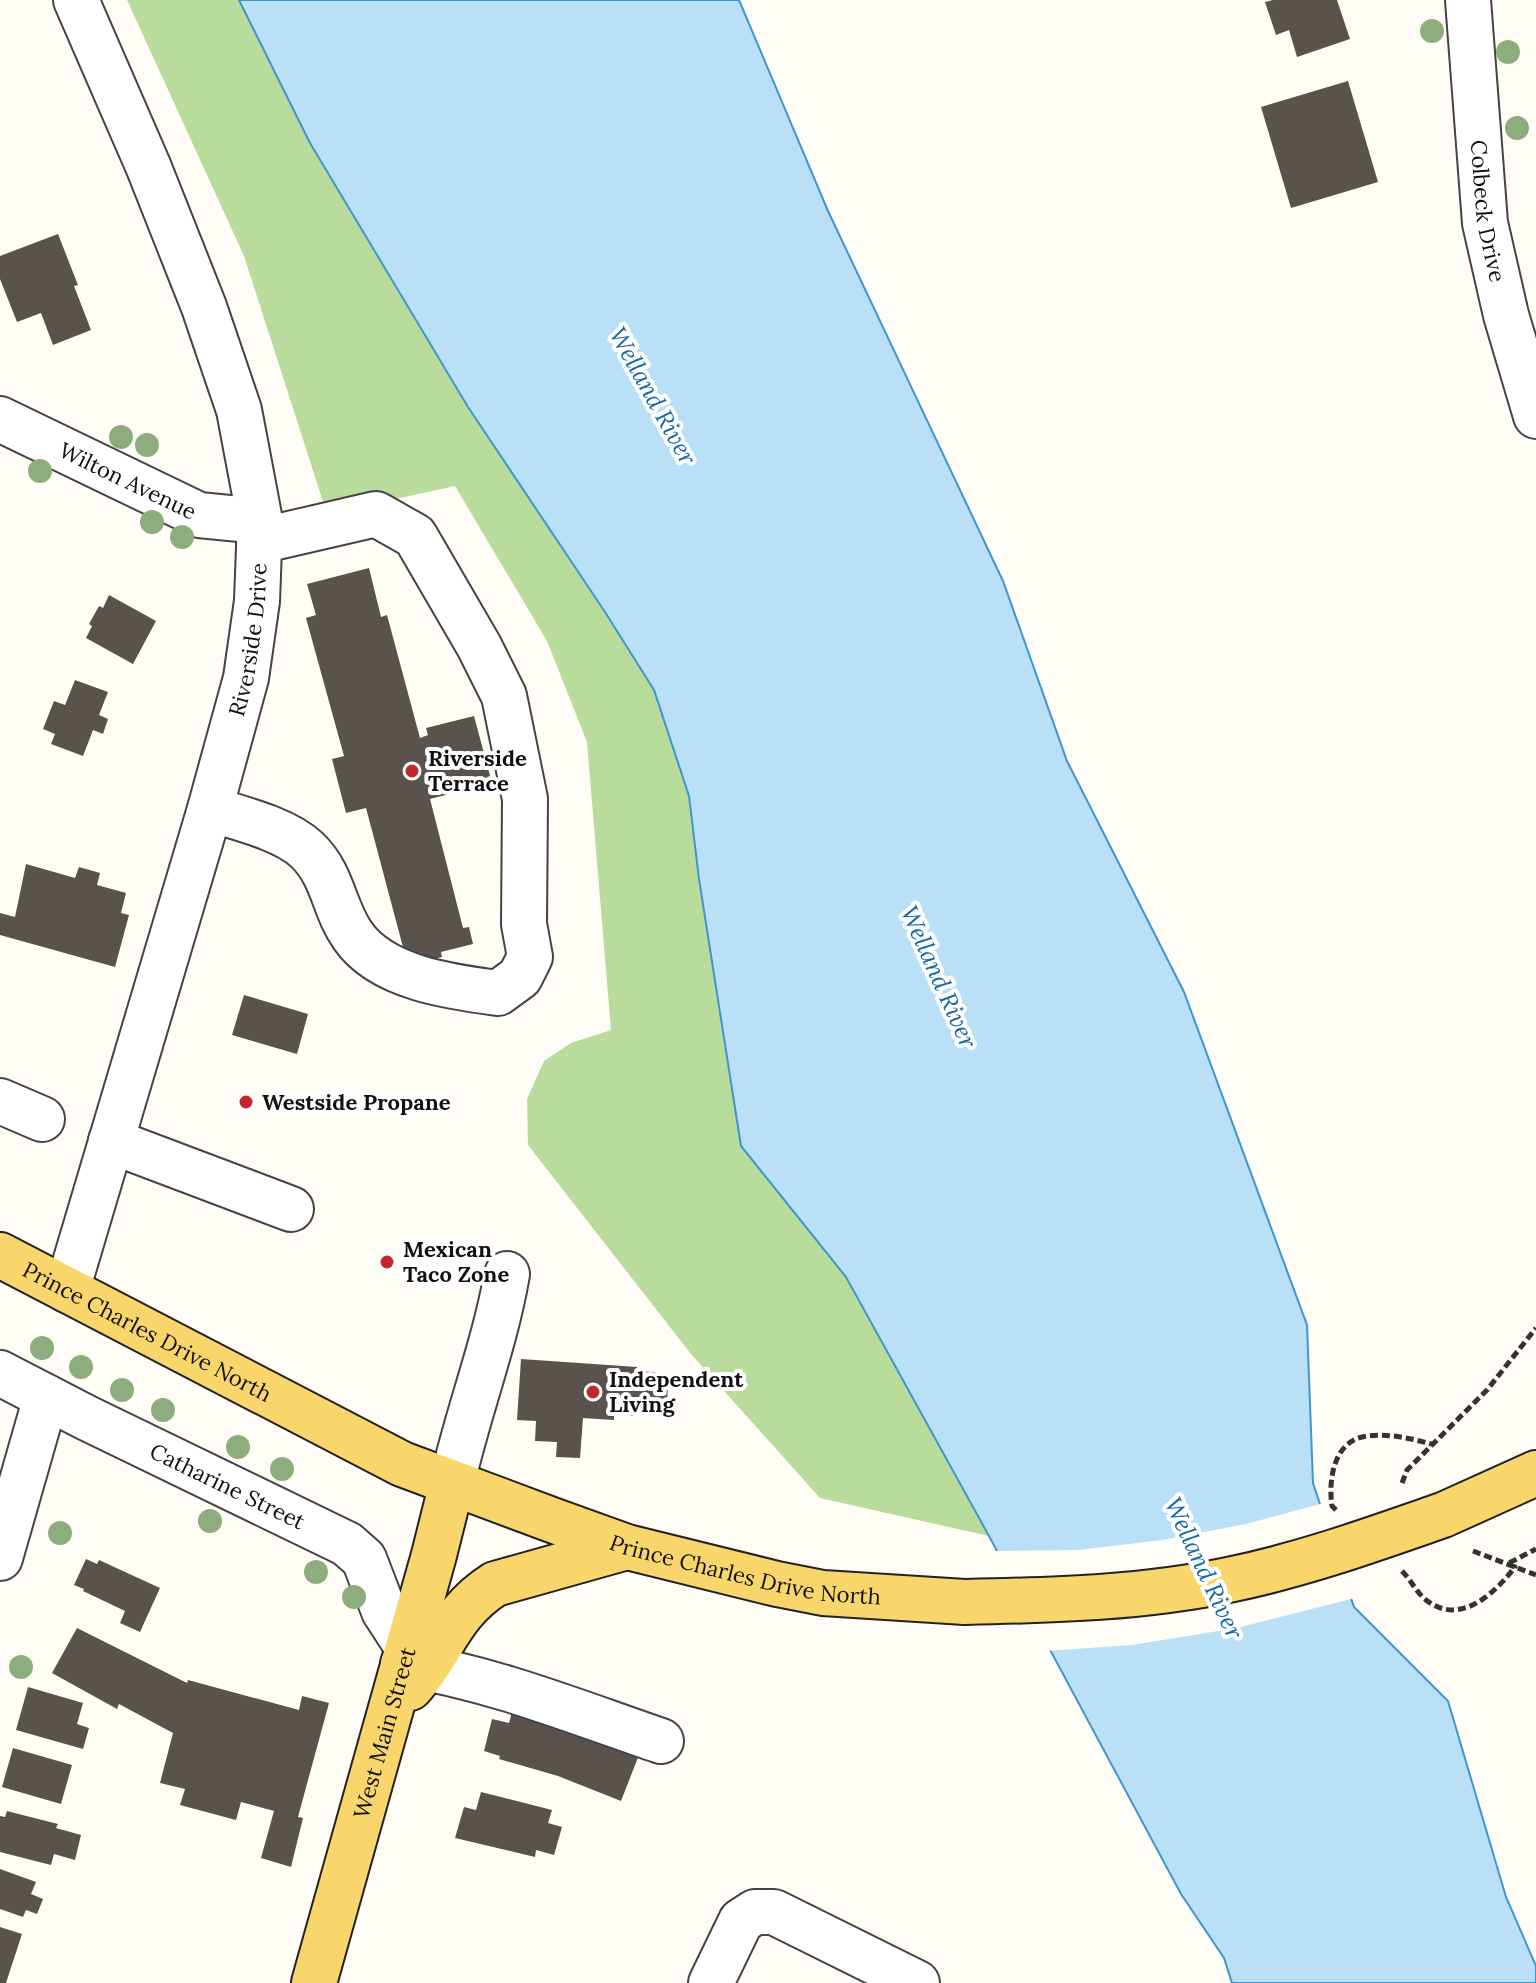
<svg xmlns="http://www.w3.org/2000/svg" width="1536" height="1983" font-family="Lora,serif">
<rect width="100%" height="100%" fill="#fffdf5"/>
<path fill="#b9dc9c" d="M127,0H239L310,143L468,407L605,612L654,690L689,796L699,879L741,1146L846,1277L989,1536L820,1498L691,1354L528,1145L527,1099L544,1061L571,1043L611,1030L587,742L547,641L455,486L327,514L244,256Z"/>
<path fill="#b9e0f7" stroke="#3f96cf" stroke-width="2" d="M239,0H739L828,211L1003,581L1067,761L1184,992L1307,1325L1313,1483L1354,1607L1448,1701L1506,1897L1536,1966V1983H1232L1224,1958L1181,1894L989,1536L846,1277L741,1146L699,879L689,796L654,690L605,612L468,407L310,143Z"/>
<path fill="#fffdf5" d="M1324,1503L1355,1598L1237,1628L1132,1645L1046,1651L993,1551L1078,1550L1162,1540L1246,1524Z"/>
<path fill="#5a524d" d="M1273,0H1337L1350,39L1297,57L1289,30L1276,35L1265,2Z
M1348,81L1378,182L1291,208L1261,107Z
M58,234L78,285L74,286L91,330L53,345L41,313L17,322L0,279V256Z
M369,568L381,617L387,615L420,738L428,735L426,728L474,716L492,783L430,799L463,928L469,927L473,944L441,952L442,957L408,966L366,808L346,813L332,759L344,756L306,618L316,615L307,584Z
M109,595L156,621L133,664L86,638L92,626L89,624L99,606L103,608Z
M75,680L108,692L99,715L108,719L103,734L93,730L83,756L51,744L55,734L43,729L54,701L65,705Z
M26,864L75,878L79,867L100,873L97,885L126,893L121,913L129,915L115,967L0,935V913L15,917Z
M244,995L308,1014L297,1054L232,1035Z
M521,1359L637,1367V1371L669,1373L666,1414L634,1411V1416L614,1414V1420L583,1418L580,1458L556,1457L557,1442L535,1441L536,1421L517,1420Z
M86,1559L97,1564L99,1560L160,1588L140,1632L120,1623L125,1611L83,1591L84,1589L74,1585Z
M77,1628L187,1683L188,1680L299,1710L302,1696L329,1703L298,1817L303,1818L291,1867L261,1858L274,1811L241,1802L236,1820L180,1805L185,1789L160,1783L173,1733L119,1704L117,1709L52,1673Z
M28,1687L83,1703L77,1724L89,1728L83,1749L16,1730Z
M512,1712L639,1755L621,1801L558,1776L499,1759L500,1756L484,1751L492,1719L509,1723Z
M13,1748L72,1765L61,1804L2,1787Z
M481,1792L552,1810L548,1823L562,1827L554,1855L536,1850L535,1857L455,1838L464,1807L476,1810Z
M7,1811L58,1824L56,1828L81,1835L75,1860L54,1854L51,1865L0,1852V1816L5,1817Z
M0,1869L36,1882L31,1894L43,1899L37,1914L26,1910L23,1917L0,1909Z
M0,1927L22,1934L6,1983H0Z"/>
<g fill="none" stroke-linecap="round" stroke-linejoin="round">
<defs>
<g id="minor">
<path id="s1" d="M1468,0L1485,223L1506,315L1536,416"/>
<path id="s2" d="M0,419L199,515L260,521"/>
<path d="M210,809C239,818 285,829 307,850C334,876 333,908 353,936C382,978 452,987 498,993L520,977L530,957L524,924L525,799L504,696L479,646L415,536L376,514L259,541"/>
<path d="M0,1101L42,1119"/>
<path d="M111,1141L291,1209"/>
<path id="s3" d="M67,1290L210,809L246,678L257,601L260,521L239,410L204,307L149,168L76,0"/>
<path id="s4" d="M0,1373L87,1418L347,1544L364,1559L384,1611L408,1648"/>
<path d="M452,1483C468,1412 495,1344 507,1274"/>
<path d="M0,1558L46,1397"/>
<path d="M403,1664C492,1678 576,1712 661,1741"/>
<path d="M711,1983L741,1921L755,1912H774L917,1983"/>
</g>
<g id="major">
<path id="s5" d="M0,1255L402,1464L552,1520L627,1547L777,1584L823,1593L965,1602"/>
<path d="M1443,1515L1536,1473"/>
<path d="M410,1688C444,1651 448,1614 495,1584L627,1547"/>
<path id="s6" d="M314,1983L434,1555L452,1483"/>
</g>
</defs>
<use href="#minor" stroke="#444" stroke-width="48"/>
<use href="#major" stroke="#222" stroke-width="48"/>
<path stroke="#333" stroke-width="5" stroke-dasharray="8 4" stroke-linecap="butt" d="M1402,1483L1407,1470L1487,1390L1536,1328
M1336,1510L1332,1506C1328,1479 1334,1439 1368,1436C1389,1433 1412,1439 1432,1444
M1473,1551L1536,1575
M1402,1571C1411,1580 1416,1592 1426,1600C1460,1627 1495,1593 1515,1567L1507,1564L1536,1549"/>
<use href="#minor" stroke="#fff" stroke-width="44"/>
<use href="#major" stroke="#f9d66b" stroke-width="44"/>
<defs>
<path id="major-bridge" d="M965,1602C1055,1600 1145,1598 1233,1579C1305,1564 1374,1539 1443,1515"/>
</defs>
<use href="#major-bridge" stroke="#222" stroke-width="48" stroke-linecap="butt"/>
<use href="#major-bridge" stroke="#f9d66b" stroke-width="44"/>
</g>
<g fill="#8dad7f">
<circle cx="1432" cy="31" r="12"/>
<circle cx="1508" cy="52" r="12"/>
<circle cx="1517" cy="128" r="12"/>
<circle cx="121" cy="437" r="12"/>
<circle cx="147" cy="445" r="12"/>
<circle cx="40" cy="471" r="12"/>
<circle cx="152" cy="522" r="12"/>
<circle cx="182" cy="537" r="12"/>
<circle cx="42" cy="1348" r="12"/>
<circle cx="81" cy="1367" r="12"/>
<circle cx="122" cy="1390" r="12"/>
<circle cx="163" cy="1410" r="12"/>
<circle cx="238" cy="1447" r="12"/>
<circle cx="282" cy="1469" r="12"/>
<circle cx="210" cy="1521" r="12"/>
<circle cx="60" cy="1533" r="12"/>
<circle cx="316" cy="1572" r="12"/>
<circle cx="354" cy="1597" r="12"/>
<circle cx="21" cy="1667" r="12"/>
</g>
<g fill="#c4262e" stroke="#fff" stroke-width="3">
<circle cx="412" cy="771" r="8"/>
<circle cx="246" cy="1102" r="8"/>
<circle cx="387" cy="1262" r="8"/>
<circle cx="593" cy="1392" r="8"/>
</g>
<g text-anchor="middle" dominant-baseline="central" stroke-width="8" stroke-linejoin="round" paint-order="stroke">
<g font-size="22" fill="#111" stroke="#fff">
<text stroke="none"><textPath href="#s1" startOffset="212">Colbeck Drive</textPath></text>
<text stroke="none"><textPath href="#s2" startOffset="142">Wilton Avenue</textPath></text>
<text stroke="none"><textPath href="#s3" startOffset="676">Riverside Drive</textPath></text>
<text stroke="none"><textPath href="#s5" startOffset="166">Prince Charles Drive North</textPath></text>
<text stroke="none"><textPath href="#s4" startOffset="254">Catharine Street</textPath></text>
<text stroke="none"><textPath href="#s5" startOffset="814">Prince Charles Drive North</textPath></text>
<text stroke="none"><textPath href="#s6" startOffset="260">West Main Street</textPath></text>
</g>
<g font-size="22" font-weight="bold" fill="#111" stroke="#fff" text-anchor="start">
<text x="428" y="758">Riverside<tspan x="428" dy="25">Terrace</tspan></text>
<text x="262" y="1102">Westside Propane</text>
<text x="403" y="1249">Mexican<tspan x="403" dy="25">Taco Zone</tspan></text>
<text x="609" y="1379">Independent<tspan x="609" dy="25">Living</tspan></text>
</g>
<g font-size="24" font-style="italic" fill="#1768a6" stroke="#fff">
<text transform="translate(653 396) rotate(61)">Welland River</text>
<text transform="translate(939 977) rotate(66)">Welland River</text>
<text transform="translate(1204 1568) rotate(65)">Welland River</text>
</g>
</g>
</svg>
